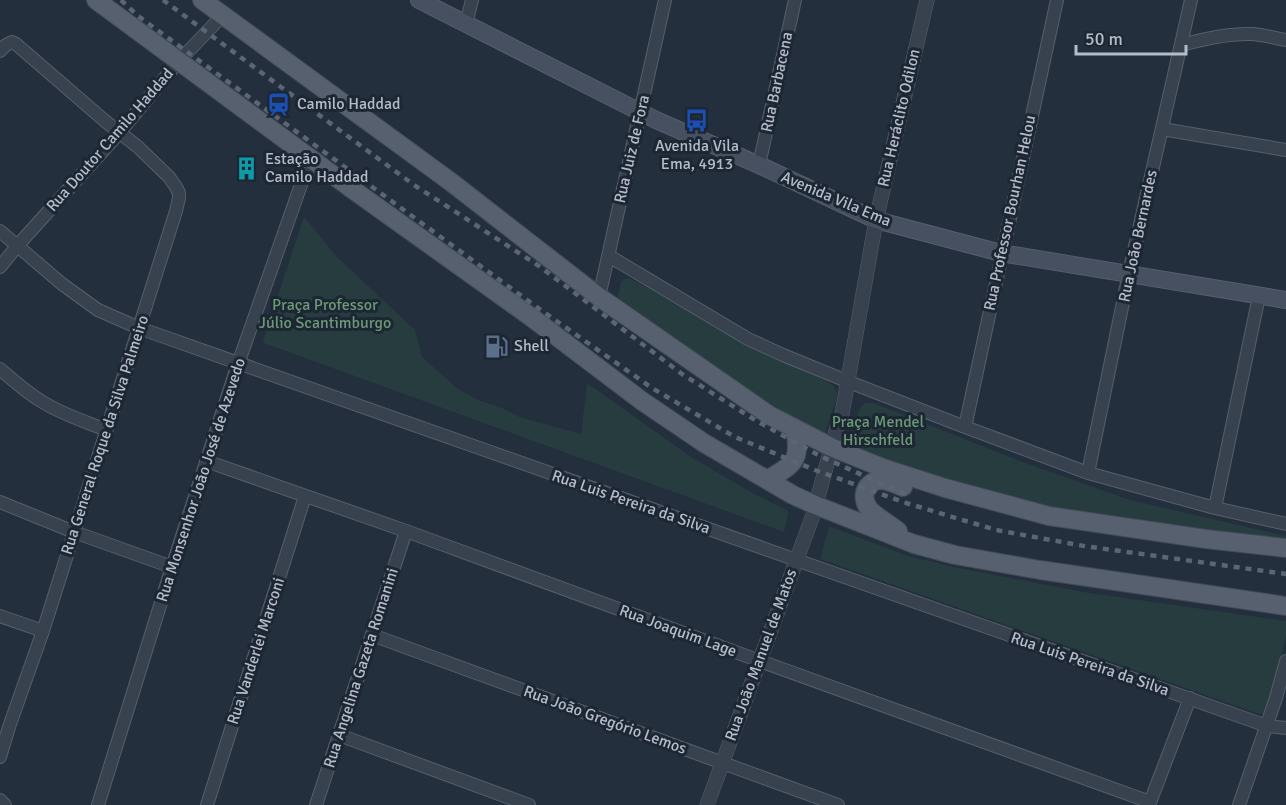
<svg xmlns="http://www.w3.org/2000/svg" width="1286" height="805" font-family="Signika,sans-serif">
<rect width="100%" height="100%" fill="#242f3e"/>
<path fill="#263c3f" d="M304,217L338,258L415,330L422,357L458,389L478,400L502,408L519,417L581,434L587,383L691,457L754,494L787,510L788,512L784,532L264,343L263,341L264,338Z
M629,278L833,385L837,392V397L824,437L768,408L616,304L621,282L625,279Z
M865,403H874L1025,463L1130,500L1286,536V544L1059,510L971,486L857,450L852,447L849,444L859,410Z
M829,526L905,555L954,567L1083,592L1286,621V635L1268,713L1259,714L820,559Z"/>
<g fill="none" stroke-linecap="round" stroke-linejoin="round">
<defs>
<path id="minor" d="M466,24L472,0
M1181,45C1204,39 1229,33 1253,34C1264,35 1275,38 1286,40
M0,51L6,45L12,42L16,44L105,121L138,147L169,177L176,187L179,193V198L176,211L43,631L9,727L0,757
M1162,129L1286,150
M759,165L795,0
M0,231L62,284L98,310L139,328L1267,726L1286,728
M609,256L748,339L783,355L849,382L965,427L1088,473L1215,508L1286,524
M0,267L18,245L119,133L179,61L223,15
M599,297L665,0
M0,369C13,380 26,392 41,401C61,414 84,421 106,430
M965,427L1057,0
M206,461L406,531L760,661L1150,802
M1088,473L1129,273L1191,0
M0,502L74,532L172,567
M1215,508L1259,296
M0,616L43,631
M372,635L838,805
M339,735L529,805
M0,800L5,805
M98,805L172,567L238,364L303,179L310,171L322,166
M207,805L305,496
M316,805L406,531
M1149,805L1190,698
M1239,805L1276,698L1286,661"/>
<path id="tertiary" d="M707,805L813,515L839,420L842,414L876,220L927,0"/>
<path id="secondary" d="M419,0L656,120L759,165L876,220L1001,253L1286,300"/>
<path id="primary" d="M96,0L352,189L531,317L642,401L704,443L793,495L815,505L914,544L955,555L1040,570L1286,606
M202,0L451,182L599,297L769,415L831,447L883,468L945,488L1049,516L1206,539L1286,548
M767,480C794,464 801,462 795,429
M898,531C889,524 878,518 870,510C860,499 864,482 880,480C887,480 896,484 903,487"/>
</defs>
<use href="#minor" stroke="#565f6c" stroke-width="14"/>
<use href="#tertiary" stroke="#565f6c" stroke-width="15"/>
<use href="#secondary" stroke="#565f6c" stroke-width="18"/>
<use href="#primary" stroke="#414a57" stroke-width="20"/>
<use href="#minor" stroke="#38414e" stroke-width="12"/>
<use href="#tertiary" stroke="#38414e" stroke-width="14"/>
<use href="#secondary" stroke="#465061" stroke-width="16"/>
<use href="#primary" stroke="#56606e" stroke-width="18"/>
<path stroke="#5a6575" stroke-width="4.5" stroke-dasharray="6 6" stroke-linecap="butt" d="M121,0L138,16L538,308L652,388L735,437L815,470L906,503L996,530L1084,546L1286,574
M163,0L414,185L539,266L682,374L755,420L820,456L909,496"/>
</g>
<defs>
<symbol id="station-bare" viewBox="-9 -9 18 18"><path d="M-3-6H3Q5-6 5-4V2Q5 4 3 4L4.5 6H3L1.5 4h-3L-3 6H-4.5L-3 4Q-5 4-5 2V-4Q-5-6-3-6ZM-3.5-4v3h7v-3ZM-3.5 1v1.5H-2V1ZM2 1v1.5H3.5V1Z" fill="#1a4fb4" stroke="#1d2633" stroke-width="2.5" paint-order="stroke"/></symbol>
<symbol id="bus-bare" viewBox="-9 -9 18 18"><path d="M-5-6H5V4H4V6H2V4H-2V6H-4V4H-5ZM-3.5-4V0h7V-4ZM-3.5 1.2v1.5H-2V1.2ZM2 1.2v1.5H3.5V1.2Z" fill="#1a4fb4" stroke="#1d2633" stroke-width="2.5" paint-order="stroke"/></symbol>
<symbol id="building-bare" viewBox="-9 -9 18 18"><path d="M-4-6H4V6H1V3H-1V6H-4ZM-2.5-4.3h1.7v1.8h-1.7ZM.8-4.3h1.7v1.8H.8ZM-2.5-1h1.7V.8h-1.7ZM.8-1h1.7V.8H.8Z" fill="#0f9aa8" stroke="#1d2633" stroke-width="2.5" paint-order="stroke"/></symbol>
<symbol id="fuel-bare" viewBox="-9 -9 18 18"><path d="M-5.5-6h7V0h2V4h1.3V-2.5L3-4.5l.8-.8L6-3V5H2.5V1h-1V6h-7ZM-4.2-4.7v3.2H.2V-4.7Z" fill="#5c6f8a" stroke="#1d2633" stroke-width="2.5" paint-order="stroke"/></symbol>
</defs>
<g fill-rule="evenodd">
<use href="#station-bare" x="262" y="88" width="33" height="33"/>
<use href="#bus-bare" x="680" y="104" width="33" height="33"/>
<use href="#building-bare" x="230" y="152" width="33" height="33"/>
<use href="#fuel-bare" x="480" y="330" width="33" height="33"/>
</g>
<g text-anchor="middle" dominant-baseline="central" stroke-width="6" stroke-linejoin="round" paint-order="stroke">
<g font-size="16" fill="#b4bcc9" stroke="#1d2633">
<text transform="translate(777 82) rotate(-78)">Rua Barbacena</text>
<text transform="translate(899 118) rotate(-77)">Rua Heráclito Odilon</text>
<text transform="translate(110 140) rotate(-49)">Rua Doutor Camilo Haddad</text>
<text transform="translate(632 149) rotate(-77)">Rua Juiz de Fora</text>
<text transform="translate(836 199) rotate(23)">Avenida Vila Ema</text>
<text transform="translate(1010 213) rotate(-78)">Rua Professor Bourhan Helou</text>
<text transform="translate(1138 236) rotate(-78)">Rua João Bernardes</text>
<text transform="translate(105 435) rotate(-72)">Rua General Roque da Silva Palmeiro</text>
<text transform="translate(201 480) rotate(-72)">Rua Monsenhor João José de Azevedo</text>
<text transform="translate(631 502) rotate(19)">Rua Luis Pereira da Silva</text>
<text transform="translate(678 631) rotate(20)">Rua Joaquim Lage</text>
<text transform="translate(256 651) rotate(-72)">Rua Vanderlei Marconi</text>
<text transform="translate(761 655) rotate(-70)">Rua João Manuel de Matos</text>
<text transform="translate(1090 664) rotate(19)">Rua Luis Pereira da Silva</text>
<text transform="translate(361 668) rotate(-72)">Rua Angelina Gazeta Romanini</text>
<text transform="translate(605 720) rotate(20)">Rua João Gregório Lemos</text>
</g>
<g font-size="16" fill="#b4bcc9" stroke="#1d2633" text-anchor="start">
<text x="297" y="104">Camilo Haddad</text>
<text x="697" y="146" text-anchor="middle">Avenida Vila<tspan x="697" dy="18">Ema, 4913</tspan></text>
<text x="265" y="159">Estação<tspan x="265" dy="18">Camilo Haddad</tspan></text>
<text x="514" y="346">Shell</text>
</g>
<g font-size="16" fill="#6b9a76" stroke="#1d2633">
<text x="325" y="305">Praça Professor<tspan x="325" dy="18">Júlio Scantimburgo</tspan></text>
<text x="878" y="422">Praça Mendel<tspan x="878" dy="18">Hirschfeld</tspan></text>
</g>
</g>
<path d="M1076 45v9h110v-9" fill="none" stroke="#b4bcc9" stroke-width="3"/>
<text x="1085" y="45" font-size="18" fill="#b4bcc9" stroke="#1d2633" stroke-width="4.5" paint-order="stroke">50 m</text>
</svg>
